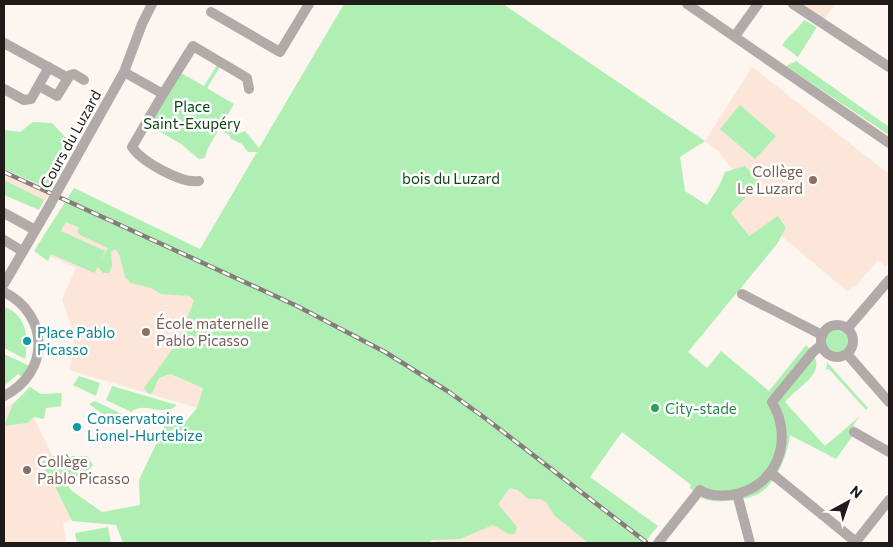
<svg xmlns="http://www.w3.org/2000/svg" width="893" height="547" font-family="Commissioner,sans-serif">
<rect width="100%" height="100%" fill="#fdf5f0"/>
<path fill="#fbe6d9" d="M800,4H835L824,20Z
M752,67L889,174V263L886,267L878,260L854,288L852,287L848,292L779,234L758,233L747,236L727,230L736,174L718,151L705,141Z
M4,169L51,190L45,201L4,180Z
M65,222L218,288L174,377L203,387L197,408L69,370L73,353V332L62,299L76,268L50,256Z
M24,398L53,457L73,519L63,523L66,543H4V408Z
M523,471L610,543H440L432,540Z"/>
<path fill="#b0efb3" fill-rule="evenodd" d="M344,4H503L705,141L680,157L685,191L707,205L719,186L725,172L745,166L760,182L731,213L749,236L778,216L786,228L777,244L688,352L707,368L721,351L769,391L806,345C832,372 803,381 785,402L825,446L860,416L854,424V434L836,459L790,435C787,455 778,481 760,493C748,500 714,505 702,498C698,495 694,491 690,488L691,485L622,432L590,477L658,526L644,543H588L554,515L546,502L539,499H528L518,490L510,488L498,504L517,527L515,534H509L493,525L460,539L432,540L428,543H123L116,525L72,521L51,478L40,464L50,456H87L93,465L85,475L73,477L66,483L72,491L102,512L140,505L139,480L166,423L182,426L197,408L203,388L170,374L159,378L152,393L149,394L144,388L177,343L194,301L190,296L161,294L151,288L131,283L125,277L119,254L115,249L111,252L112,266L109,273H103L98,267L94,273L51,254L48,261L34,251L74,188L200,249L257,152H248L242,144L231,139L229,135L219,129L207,150L205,158L199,159L181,144L150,126L180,74H183L204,86L217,65L220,67L207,88L234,104L221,126L237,134L245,131L259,148ZM66,222L79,228L77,232L80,235L108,248L101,260L105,251L61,231Z
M804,20L817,27L798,57L782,45C789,35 797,30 804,20Z
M796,61L889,127V135L786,66Z
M740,105L776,136L755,159L720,129Z
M33,122L52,123L66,138L75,143L50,189L4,169V130L20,132Z
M4,180L44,200L39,210L4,195Z
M4,307C27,314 29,339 25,359L4,348Z
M824 342a12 12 0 1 1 24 0a12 12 0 1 1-24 0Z
M4,354L30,366L23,378L18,374L4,386Z
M827,362L868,408L866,410L829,369L826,370Z
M79,376L100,383L96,396L73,385Z
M112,386L177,405C162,418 144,400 131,412L106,400Z
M30,387L41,394L62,393L61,406L46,408L44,419L34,417L27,423L4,426L13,404Z
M95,401L124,415L125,419L120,427L89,404Z
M108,527L111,543H77L75,533Z"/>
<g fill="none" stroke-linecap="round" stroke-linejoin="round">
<path stroke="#b1aaa8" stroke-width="10" d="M687,4L889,143
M793,4L889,67
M211,12L280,52L309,4
M735,36L758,4
M4,43L68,78
M124,72L163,94L193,46L247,78L249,89
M39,86L57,96L70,75L74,74L84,80
M4,89L24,100L31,99L49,67
M163,94L132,147C142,162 182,184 199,181
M58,190L124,72L142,24L152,4
M4,213L35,230
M4,240L22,251
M4,284L50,205
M4,292C50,315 50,373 4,396
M742,294L822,335
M821 341a16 16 0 1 1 32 0a16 16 0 1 1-32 0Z
M847,329L889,280
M847,354L889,402
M854,432L889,452
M771,473L856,542
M737,494L750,543
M658,543L700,490C708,496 720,496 730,495C776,489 795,441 772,402L813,352L821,345
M855,543L889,500"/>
<defs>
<path id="rail" d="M4,172L297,306L385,352L449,392L489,421L646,542"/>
</defs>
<use href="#rail" stroke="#847d7a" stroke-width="4.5"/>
<use href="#rail" stroke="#fff" stroke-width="2.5" stroke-dasharray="8" stroke-linecap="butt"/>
<path stroke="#b1aaa8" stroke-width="10" d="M50,205L58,190"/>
</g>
<g fill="#8d6e63" stroke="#fff" stroke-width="2">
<circle cx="813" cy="180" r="5"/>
<circle cx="146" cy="332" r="5"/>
<circle cx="27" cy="470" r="5"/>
</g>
<g fill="#0f9aa8" stroke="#fff" stroke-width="2">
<circle cx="27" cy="341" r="5"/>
<circle cx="77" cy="427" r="5"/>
</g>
<circle fill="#2e9e5b" stroke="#fff" stroke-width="2" cx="655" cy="408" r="5"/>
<g text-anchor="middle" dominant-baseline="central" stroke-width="5" stroke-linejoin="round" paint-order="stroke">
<g font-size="15" fill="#0c4516" stroke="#fff">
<text x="192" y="106">Place<tspan x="192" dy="17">Saint-Exupéry</tspan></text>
<text x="451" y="178">bois du Luzard</text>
</g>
<g font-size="15" fill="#201b18" stroke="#fff">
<text transform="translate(70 139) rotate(-61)">Cours du Luzard</text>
</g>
<g font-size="15" fill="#785e54" stroke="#fff" text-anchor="start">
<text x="803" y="171" text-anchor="end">Collège<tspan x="803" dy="17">Le Luzard</tspan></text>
<text x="156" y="323">École maternelle<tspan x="156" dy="17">Pablo Picasso</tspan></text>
<text x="37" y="461">Collège<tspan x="37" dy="17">Pablo Picasso</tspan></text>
</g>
<g font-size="15" fill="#0d838f" stroke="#fff" text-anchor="start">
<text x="37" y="332">Place Pablo<tspan x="37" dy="17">Picasso</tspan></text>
<text x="87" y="418">Conservatoire<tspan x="87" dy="17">Lionel-Hurtebize</tspan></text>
</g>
<g font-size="15" fill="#27864d" stroke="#fff" text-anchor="start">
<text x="665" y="408">City-stade</text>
</g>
</g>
<rect width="893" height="547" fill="none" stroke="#201b18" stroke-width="10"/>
<g transform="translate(848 502) rotate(40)" stroke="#ffffff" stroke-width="4" paint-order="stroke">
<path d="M0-4L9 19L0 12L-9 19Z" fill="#201b18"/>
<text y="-8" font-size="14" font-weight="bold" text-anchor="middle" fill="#201b18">N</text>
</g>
</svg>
